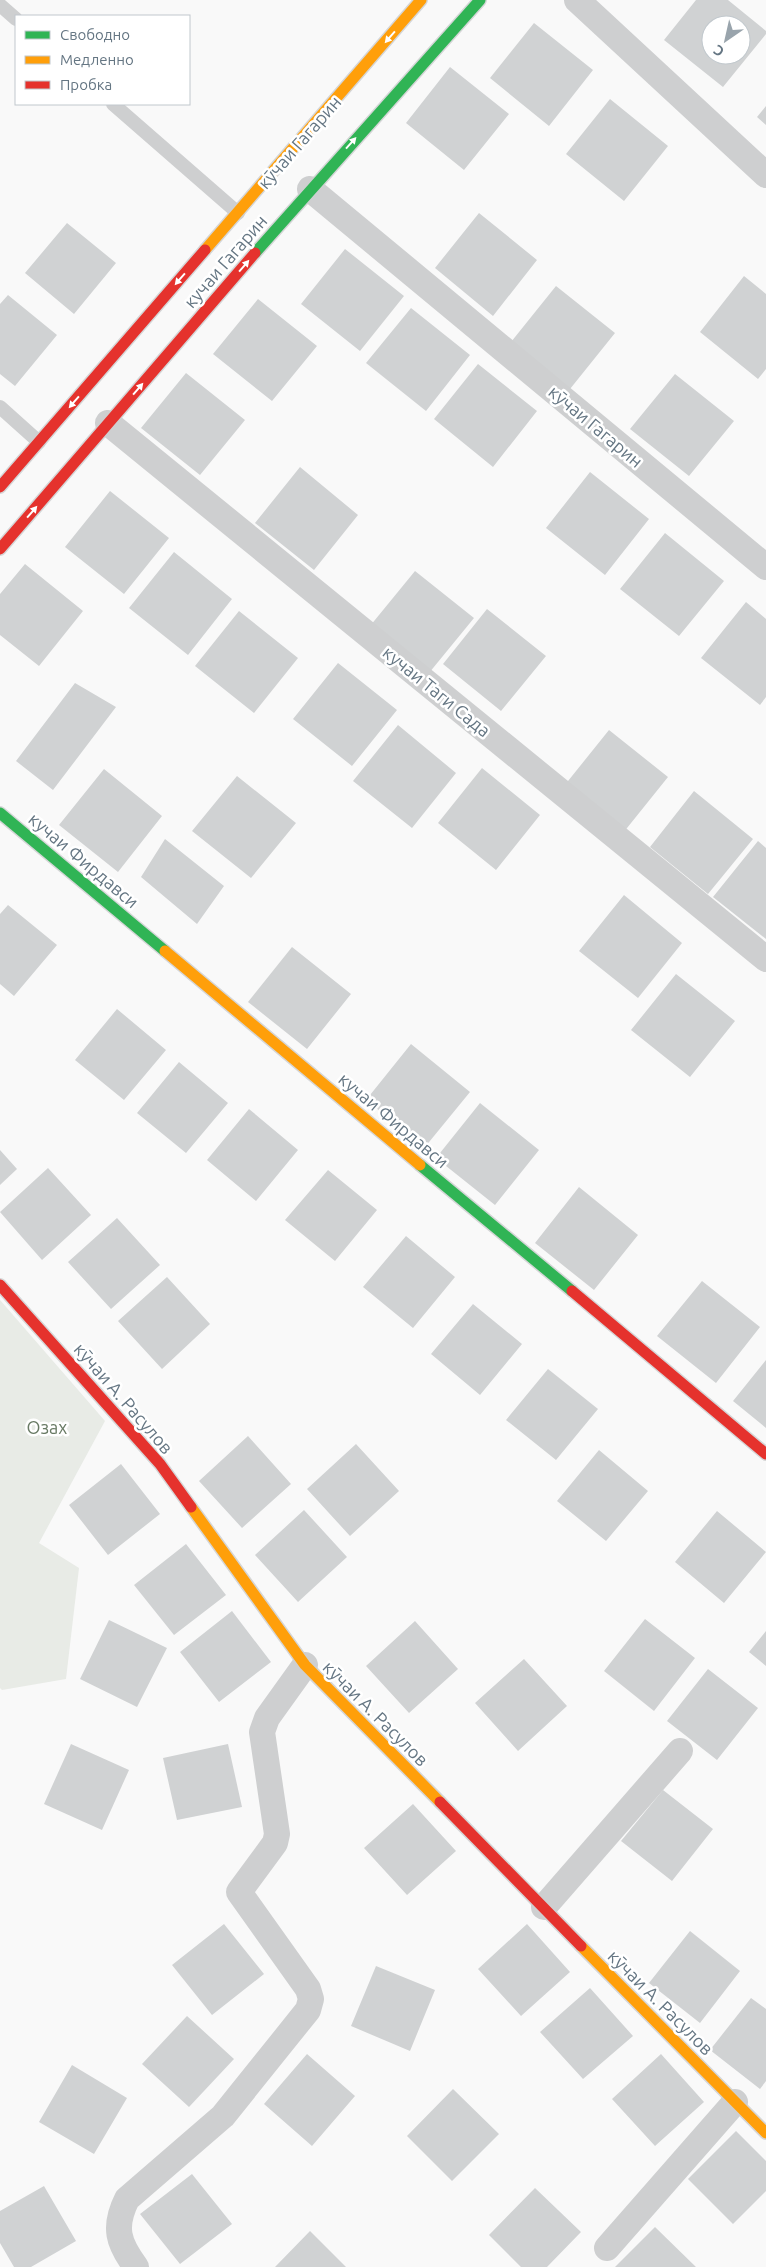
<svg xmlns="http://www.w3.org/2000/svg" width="766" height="2267" font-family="Ubuntu,sans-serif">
<rect width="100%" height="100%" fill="#f9f9f9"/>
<path fill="#e8ebe6" d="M0,1300L105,1421L39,1543L79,1568L66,1679L2,1690L0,1688Z"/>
<path fill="#d0d2d3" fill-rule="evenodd" d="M696,0H728L766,31V34L723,87L664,40ZM711,25H741V55H711Z
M534,23L593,70L549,126L490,78Z
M450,67L509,114L464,170L406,123Z
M610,99L668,146L624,201L566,154Z
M766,106V125L757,117Z
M479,213L537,260L493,316L435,268Z
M67,223L116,263L74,314L25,273Z
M345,249L404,296L360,351L301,304Z
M744,276L766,294V369L758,379L700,332Z
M556,286L615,333L570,389L511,342Z
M8,295L57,335L15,386L0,374V304Z
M258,299L317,346L272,401L213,354Z
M411,308L470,355L426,411L366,363Z
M478,364L537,411L493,467L434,419Z
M186,373L245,420L200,475L141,428Z
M675,374L734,421L689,476L630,429Z
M300,467L358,515L314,570L255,523Z
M590,472L649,519L605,575L546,528Z
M110,491L169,538L124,594L65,547Z
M665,533L724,581L679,636L620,589Z
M174,552L232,599L188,655L129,608Z
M25,564L83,611L39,666L0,635V594Z
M415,571L474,618L429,673L370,626Z
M746,602L766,619V697L760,705L701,658Z
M487,609L546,656L501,711L443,664Z
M239,611L298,658L254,713L195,666Z
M338,663L397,710L352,766L293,719Z
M75,683L116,707L53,790L16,761Z
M398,725L456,773L412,828L353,781Z
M609,730L668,777L623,833L564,786Z
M482,768L540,815L496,870L438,823Z
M104,769L162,816L118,872L59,825Z
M237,776L296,823L251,878L192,831Z
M694,791L753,839L708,894L650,847Z
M165,839L224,886L197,924L141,877Z
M758,841L766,848V939L713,897Z
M624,895L682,943L638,998L579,951Z
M8,905L57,945L14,996L0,984V914Z
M292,947L351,994L307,1049L248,1002Z
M676,974L735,1021L690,1077L631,1030Z
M117,1009L166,1050L124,1100L75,1060Z
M411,1044L470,1092L425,1147L366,1100Z
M179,1062L228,1103L186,1153L137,1113Z
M480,1103L539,1150L495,1205L436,1158Z
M249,1109L298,1150L256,1201L207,1160Z
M0,1150L17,1169L0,1185Z
M48,1168L91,1215L42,1260L0,1212Z
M328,1170L377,1210L335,1261L285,1220Z
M579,1187L638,1235L594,1290L535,1243Z
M117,1218L160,1265L111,1309L68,1262Z
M406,1236L455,1277L413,1328L363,1287Z
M167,1277L210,1324L162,1369L118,1321Z
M702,1281L760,1327L716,1383L657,1336Z
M473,1304L522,1344L480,1395L431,1354Z
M766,1360V1428L733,1401Z
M548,1369L598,1409L556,1460L506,1420Z
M248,1436L291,1484L242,1528L199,1481Z
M356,1444L399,1491L350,1536L307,1489Z
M599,1450L648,1491L606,1541L557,1501Z
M121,1464L160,1514L108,1555L69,1505Z
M304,1510L347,1557L298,1602L255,1555Z
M717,1511L766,1552L724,1603L675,1562Z
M186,1544L226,1595L174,1635L134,1585Z
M232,1611L271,1662L219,1702L180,1652Z
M645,1619L695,1658L654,1711L604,1671Z
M109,1620L167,1648L137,1707L80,1679Z
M415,1621L458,1669L409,1713L366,1666Z
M766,1631V1666L749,1652Z
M524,1659L567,1706L518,1751L475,1703Z
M708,1669L758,1708L717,1760L667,1721Z
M71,1744L129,1770L102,1830L44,1804Z
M228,1744L242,1807L177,1820L163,1758Z
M663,1790L713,1829L672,1881L621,1841Z
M413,1804L456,1851L407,1895L364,1848Z
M224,1924L264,1974L212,2015L172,1965Z
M527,1924L570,1972L521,2016L478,1969Z
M690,1931L740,1971L700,2023L649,1983Z
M376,1966L435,1990L410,2051L351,2026Z
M590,1988L633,2036L583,2079L540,2032Z
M751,1998L766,2009V2081L760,2089L710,2050Z
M187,2016L234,2059L189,2107L142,2064Z
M307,2054L355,2096L312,2146L264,2104Z
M661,2054L704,2102L655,2146L612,2099Z
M72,2065L127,2098L94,2154L39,2122Z
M453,2089L499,2134L452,2181L407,2136Z
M736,2131L766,2161V2191L733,2224L688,2179Z
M192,2174L232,2224L180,2264L140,2214Z
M44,2186L76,2241L31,2267H14L0,2243V2211Z
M535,2188L581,2232L547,2267H521L489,2235Z
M655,2227L696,2267H615Z
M310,2231L346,2267H275Z"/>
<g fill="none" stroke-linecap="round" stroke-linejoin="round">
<defs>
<path id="fast" d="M255,253L480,0
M0,813L165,951
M420,1165L572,1291"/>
<path id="slow" d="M205,250L421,0
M165,951L420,1165
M191,1507L305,1665L440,1802
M581,1946L766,2133"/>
<path id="jam" d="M0,487L205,250
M0,549L255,253
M0,1285L160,1464L191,1507
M572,1291L766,1454
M440,1802L581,1946"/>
</defs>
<use href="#fast" stroke="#d5d6d7" stroke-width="14"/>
<use href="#slow" stroke="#d5d6d7" stroke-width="14"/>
<use href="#jam" stroke="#d5d6d7" stroke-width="14"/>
<path stroke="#cecfd0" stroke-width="14" d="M0,5L16,19
M113,104L238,213
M0,407L39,442"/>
<path stroke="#cecfd0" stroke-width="26" d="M577,0L766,175
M310,189L766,567
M108,423L766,959
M544,1907L680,1751
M607,2248L735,2102
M136,2267C118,2243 113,2227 127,2199L223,2116L308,2010L311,1999L308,1989L239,1892L275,1843L277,1834L262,1732L267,1718L305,1665"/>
<use href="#fast" stroke="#30b455" stroke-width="11"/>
<use href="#slow" stroke="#ff9f0a" stroke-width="11"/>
<use href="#jam" stroke="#e5322d" stroke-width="11"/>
</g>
<defs><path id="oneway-solid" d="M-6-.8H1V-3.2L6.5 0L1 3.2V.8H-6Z" transform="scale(1.25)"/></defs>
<g fill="#fff">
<use href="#oneway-solid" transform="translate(390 37) rotate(131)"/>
<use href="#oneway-solid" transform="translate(351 143) rotate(-48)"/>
<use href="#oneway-solid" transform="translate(244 266) rotate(-49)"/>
<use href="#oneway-solid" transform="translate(180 279) rotate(131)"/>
<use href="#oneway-solid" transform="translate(138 389) rotate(-49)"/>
<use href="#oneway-solid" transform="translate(74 402) rotate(131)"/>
<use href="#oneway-solid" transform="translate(32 512) rotate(-49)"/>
</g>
<g text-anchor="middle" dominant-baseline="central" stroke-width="5" stroke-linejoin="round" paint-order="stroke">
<g font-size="18" fill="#657683" stroke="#fff">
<text transform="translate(299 142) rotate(-49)">кӯчаи Гагарин</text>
<text transform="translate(225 261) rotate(-49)">кучаи Гагарин</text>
<text transform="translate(596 426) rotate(40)">кӯчаи Гагарин</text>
<text transform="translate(437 691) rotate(39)">кучаи Таги Сада</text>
<text transform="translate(84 860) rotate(40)">кучаи Фирдавси</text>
<text transform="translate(394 1120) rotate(40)">кучаи Фирдавси</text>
<text transform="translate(124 1398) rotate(49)">кӯчаи А. Расулов</text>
<text transform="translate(376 1713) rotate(45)">кӯчаи А. Расулов</text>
<text transform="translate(661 2002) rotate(45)">кӯчаи А. Расулов</text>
</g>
<g font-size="18" fill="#687a64" stroke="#fff">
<text x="47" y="1427">Озах</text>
</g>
</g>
<rect x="15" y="15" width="175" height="90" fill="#ffffff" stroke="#c1c8cd"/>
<rect x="25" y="31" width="25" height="8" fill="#30b455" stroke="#c1c8cd"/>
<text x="60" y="40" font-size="15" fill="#657683">Свободно</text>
<rect x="25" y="56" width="25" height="8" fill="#ff9f0a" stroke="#c1c8cd"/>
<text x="60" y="65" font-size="15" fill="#657683">Медленно</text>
<rect x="25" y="81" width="25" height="8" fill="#e5322d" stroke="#c1c8cd"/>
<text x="60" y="90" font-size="15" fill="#657683">Пробка</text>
<g transform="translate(726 40) rotate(214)"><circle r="24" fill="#ffffff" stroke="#c1c8cd"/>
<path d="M0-4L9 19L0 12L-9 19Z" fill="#99a4ac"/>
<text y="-8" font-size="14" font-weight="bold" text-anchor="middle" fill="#657683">С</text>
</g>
</svg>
